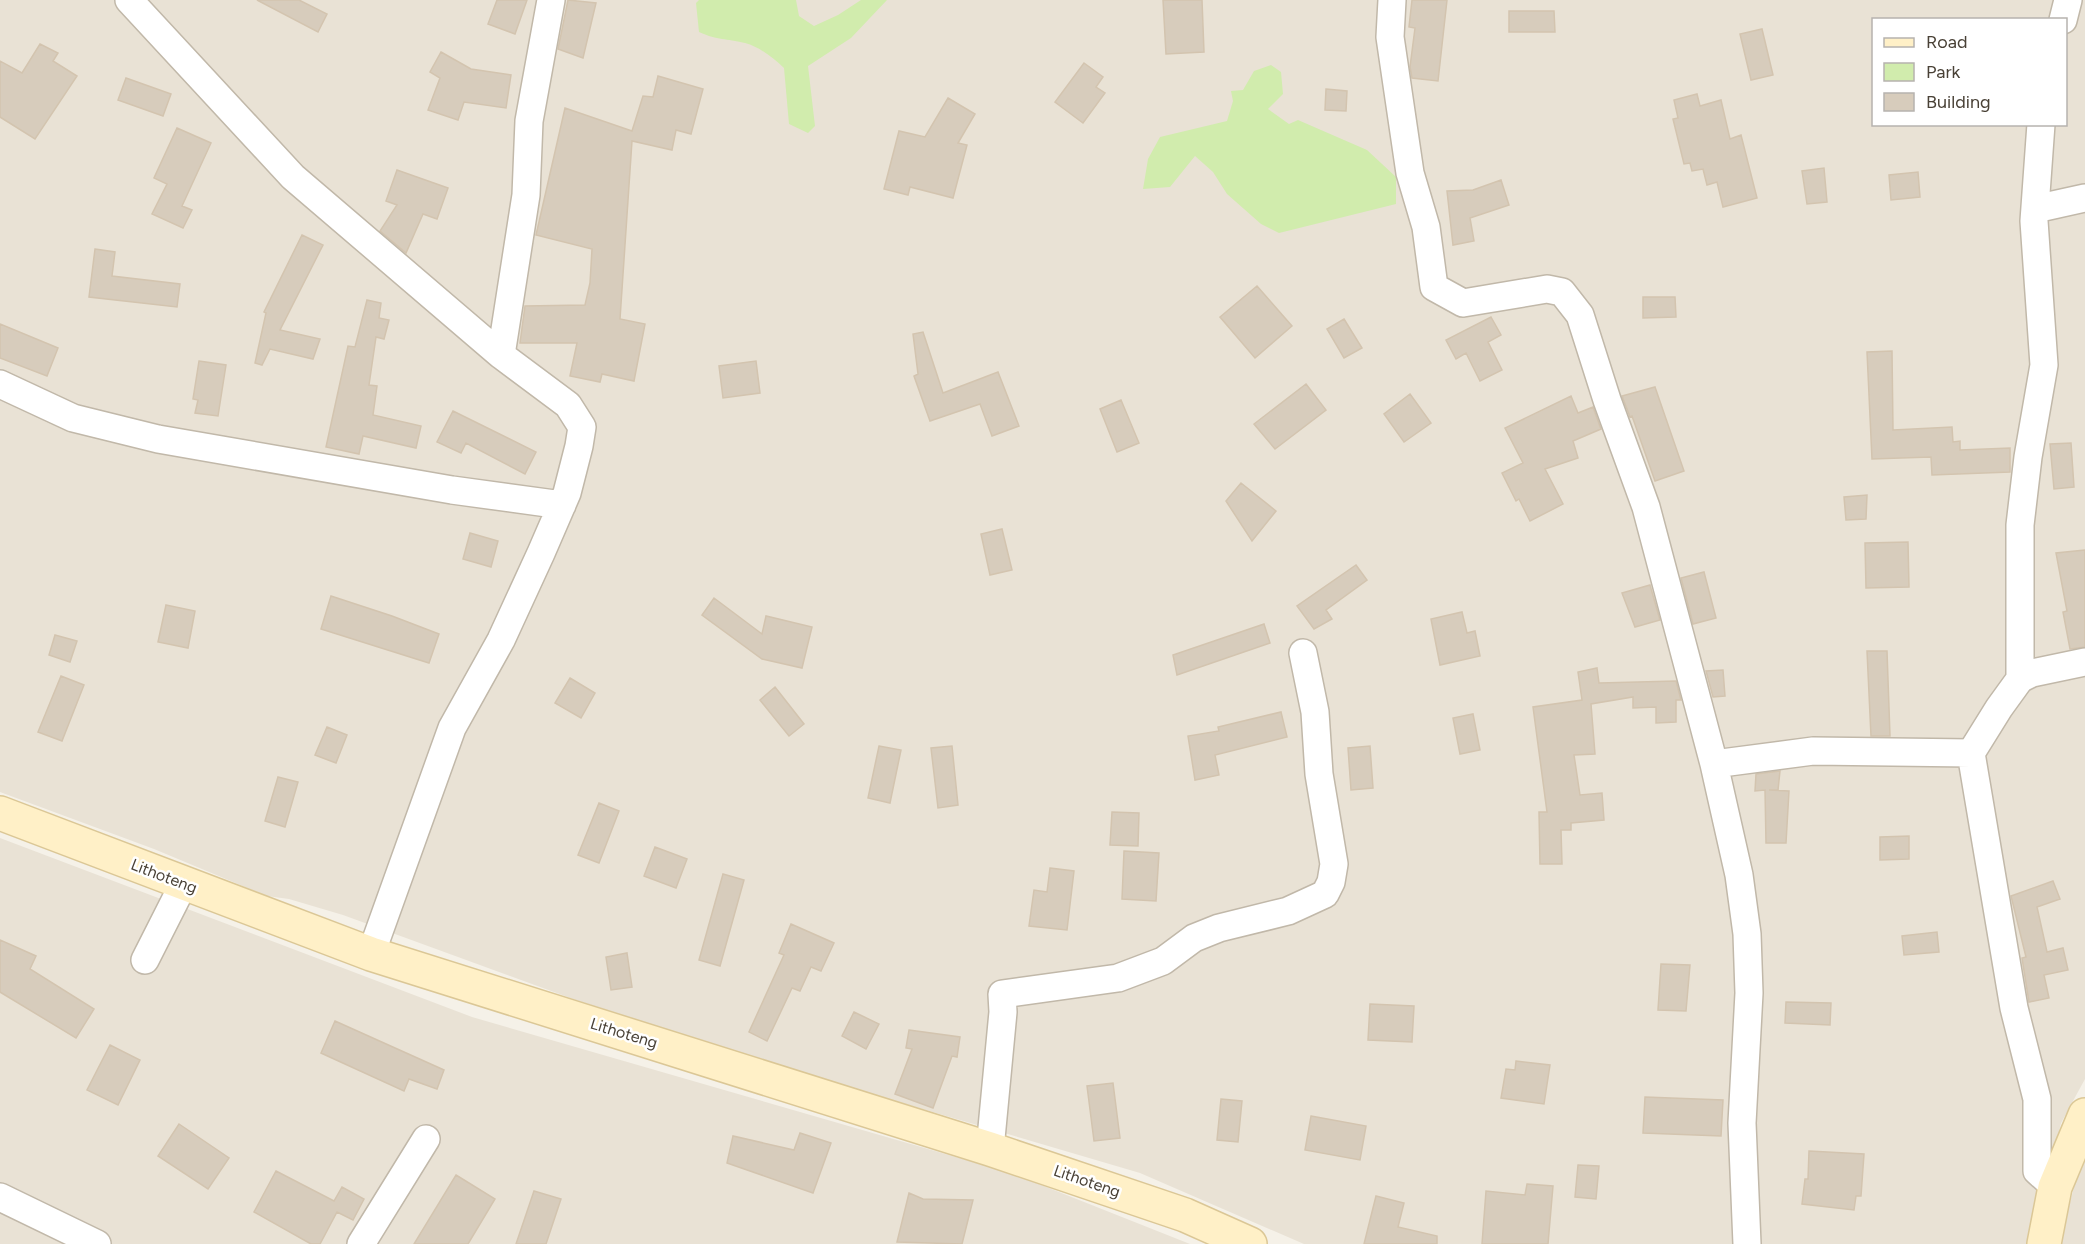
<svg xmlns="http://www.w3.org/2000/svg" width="2085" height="1244" font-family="Figtree,sans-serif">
<rect width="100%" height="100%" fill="#f5f1e8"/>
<path fill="#e9e2d5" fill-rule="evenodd" d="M0,0H2085V1079L2061,1123L2033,1244H1304L1140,1173L817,1078L576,1000L343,915L289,899L267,896L154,849L0,792ZM1874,20H2066V124H1874Z
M0,838L472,1017L1011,1173L1190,1244H0Z
M2085,1154V1244H2059L2081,1161Z"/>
<path fill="#d1ecad" d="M699,0H796L799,16L814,26L838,15L861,0H887L851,38L808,66L815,126L808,133L789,124L784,68C773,58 760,47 745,43C725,38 719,41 699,32L696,3Z
M1271,65L1281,72L1283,94L1268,109L1289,124L1298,120L1367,150L1396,177V204L1279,233L1261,224L1227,194L1213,172L1195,156L1170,187L1143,189L1148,159L1160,137L1227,121L1233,101L1231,91L1243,90L1254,71Z"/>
<path fill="#d7ccbc" stroke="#d3c4af" stroke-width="1.5" d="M257,0H299L327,14L318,32Z
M497,0H527L515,34L488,24Z
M568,0L596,3L583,58L558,49Z
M1163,0H1202L1204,52L1166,54Z
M1412,0H1447L1438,81L1412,78L1410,67L1415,28L1409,27Z
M1509,11H1554L1555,32H1509Z
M1762,29L1773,75L1751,80L1740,34Z
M40,44L58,53L53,61L77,76L35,139L0,117V61L22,73Z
M441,52L471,69L511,75L506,108L464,102L458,120L428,110L440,78L430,72Z
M1084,63L1103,77L1096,87L1105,93L1083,123L1055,102Z
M658,76L703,89L691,134L676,130L672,150L632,141L620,319L645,324L634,381L602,374L600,382L570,376L577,343H520L525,306L585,305L590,283L592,249L536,235L565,108L632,131L643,96L653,97Z
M126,78L171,94L163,116L118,100Z
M1326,89L1347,91L1346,111L1325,110Z
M1697,94L1700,106L1721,100L1730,139L1741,135L1757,198L1723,207L1717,182L1707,185L1703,169L1692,171L1690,163L1684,164L1673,119L1678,118L1674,100Z
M948,98L975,114L958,143L967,145L953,198L910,187L908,195L884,189L899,131L925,137Z
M177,128L211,143L182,206L192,210L183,228L152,214L167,184L154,178Z
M1824,168L1827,202L1807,204L1802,171Z
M397,170L448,188L437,219L423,214L406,253L380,231L397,205L386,201Z
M1918,172L1920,197L1891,200L1889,175Z
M1501,180L1509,205L1470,218L1474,241L1453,245L1447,191L1473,190Z
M302,235L323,245L280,330L320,339L313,359L270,349L262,365L255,363L266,313L264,312Z
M95,249L115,252L112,276L180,284L177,307L89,297Z
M1257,286L1292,326L1255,358L1220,317Z
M1643,297H1675L1676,317L1643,318Z
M367,300L381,303L379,318L389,320L384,339L376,337L369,385L377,386L373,415L421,426L416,448L363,436L359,454L326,447L348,346L355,347Z
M1491,317L1501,335L1488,342L1502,370L1480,381L1466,353L1456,359L1446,340Z
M1344,319L1362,348L1344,358L1327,329Z
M0,324L58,348L47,376L0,358Z
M923,332L943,393L998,372L1019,426L992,436L980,404L930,421L914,376L918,374L913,334Z
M1892,351L1893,430L1952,427L1953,442L1960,441V450L2010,448V472L1932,475L1931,457L1872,459L1867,352Z
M199,361L226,365L218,416L195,413L198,400L193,399Z
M756,361L760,393L723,398L719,366Z
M1306,384L1326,410L1275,449L1254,424Z
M1655,387L1684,471L1655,481L1632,416L1630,417L1622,396Z
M1410,394L1431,423L1404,442L1384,414Z
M1571,396L1578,413L1593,407L1601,429L1573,441L1578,458L1545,469L1563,504L1530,521L1519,499L1516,501L1502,473L1523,463L1505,428Z
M1121,400L1139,443L1117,452L1100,409Z
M453,411L536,452L525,474L466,443L461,453L437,442Z
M2071,443L2074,487L2054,489L2050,444Z
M1241,483L1276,511L1252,541L1226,501Z
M1867,495L1866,519L1846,520L1844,497Z
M1002,529L1012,570L990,575L981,534Z
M470,533L498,541L491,567L463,559Z
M1908,542L1909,587L1866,588L1865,543Z
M2085,550V647L2070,649L2063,612L2067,611L2056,553Z
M1356,565L1367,580L1326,610L1332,619L1314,629L1297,606Z
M1704,572L1716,618L1693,624L1681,578Z
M1650,585L1660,620L1635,627L1622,593Z
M331,596L392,616L439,634L429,663L321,629Z
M714,598L762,634L766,616L812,627L802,668L762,659L702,615Z
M166,605L195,611L188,648L158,642Z
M1462,612L1467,633L1475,631L1480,656L1440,665L1431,619Z
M1264,624L1270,643L1177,675L1173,655Z
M55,635L77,641L70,662L49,655Z
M1867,651H1887L1890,736H1871Z
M1597,668L1599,683L1676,681L1681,700H1676V722L1656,723V707L1633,708V697L1591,704L1595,754L1574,755L1580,795L1602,793L1604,820L1571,823V830H1561L1562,864H1540L1539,812H1547L1533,707L1582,700L1578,672Z
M1723,670L1725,696L1713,697L1706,671Z
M61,676L84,685L62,741L38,732Z
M570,678L595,693L581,718L555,703Z
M775,687L804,724L789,736L760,700Z
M1281,712L1287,737L1215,755L1219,775L1195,780L1188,736L1219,731L1218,727Z
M1473,714L1480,750L1460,754L1453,718Z
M327,727L347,735L336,763L315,755Z
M879,746L901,750L890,803L868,798Z
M952,746L958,805L938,808L931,748Z
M1370,746L1373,788L1351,790L1348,748Z
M1780,771L1778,790H1769L1789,791L1786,843H1766L1765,790L1755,791L1756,774Z
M278,777L298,782L285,827L265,821Z
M599,803L619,811L599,863L578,855Z
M1112,812L1139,813L1138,846L1110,845Z
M1909,836V859L1880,860V837Z
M655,847L687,859L676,888L644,876Z
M1124,851L1159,853L1156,901L1122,899Z
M1050,868L1074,871L1067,930L1029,926L1034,890L1047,892Z
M723,874L744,880L720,966L699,960Z
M2053,881L2060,899L2037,907L2047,952L2063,948L2068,970L2044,975L2049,998L2029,1002L2022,958L2026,957L2011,896Z
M791,924L834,943L821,971L811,967L800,991L792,988L767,1041L749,1032L784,955L779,953Z
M1937,932L1939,952L1904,955L1902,936Z
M0,940L36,956L30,969L94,1009L76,1038L0,992Z
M627,953L632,987L611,990L606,957Z
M1661,964L1690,965L1686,1011L1658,1010Z
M1786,1002L1831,1003L1830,1025L1785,1023Z
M1370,1004L1414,1006L1412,1042L1368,1040Z
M854,1012L879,1024L866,1049L842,1036Z
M335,1021L444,1070L437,1089L409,1079L404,1091L321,1053Z
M909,1030L960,1037L957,1057L952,1056L933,1108L895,1094L912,1049L906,1048Z
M110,1045L140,1060L118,1105L87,1090Z
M1516,1061L1550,1065L1544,1104L1501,1098L1506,1069L1515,1070Z
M1113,1083L1120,1138L1094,1141L1087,1086Z
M1645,1097L1723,1100L1721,1136L1643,1133Z
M1221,1099L1242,1101L1238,1142L1217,1140Z
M1311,1116L1366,1126L1360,1160L1305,1150Z
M179,1124L229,1158L208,1189L158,1156Z
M800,1133L831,1143L813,1193L727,1163L733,1136L794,1150Z
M1809,1151L1864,1154L1861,1196H1856L1854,1210L1802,1204L1805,1179H1808Z
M1578,1165L1599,1166L1596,1199L1575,1197Z
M276,1171L334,1201L342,1187L364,1199L353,1220L337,1212L320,1244H311L254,1212Z
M456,1175L495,1199L468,1244H414Z
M1527,1184L1553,1186L1548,1244H1482L1486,1191L1525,1195Z
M534,1191L561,1199L546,1244H516Z
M909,1193L923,1199L973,1200L962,1244L897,1242Z
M1376,1196L1404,1203L1398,1227L1437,1236V1244H1364Z"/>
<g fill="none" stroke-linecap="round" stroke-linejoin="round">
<defs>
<path id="street" d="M129,0L293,177L501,355
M1392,0L1390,37L1410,173L1426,227L1434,287L1463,303L1547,289L1562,292L1580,315L1607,400L1646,507L1714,764L1739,875L1747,934L1749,993L1742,1123L1747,1244
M2063,20L2068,0
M2041,124L2034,221L2044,365L2028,457L2020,525V679L1999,708L1971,753L2014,1008L2037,1099V1171L2055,1187
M2035,209L2085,198
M0,384L73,418L158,439L452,490L562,505
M2020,679L2032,673L2085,662
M1714,764L1813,751L1971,753
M371,954L452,728L501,640L541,553L567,493L579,446L582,427L568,405L501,355L526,195L529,121L551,0
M145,960L184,883
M990,1149L1003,1012L1002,994L1118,978L1163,961L1194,938L1219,928L1288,911L1325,894L1331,882L1334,864L1319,774L1315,712L1303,653
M0,1197L97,1244
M361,1244L426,1139"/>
<path id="secondary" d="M0,813L371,954L990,1149L1185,1215L1250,1244
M2044,1244L2055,1187L2085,1115"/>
</defs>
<use href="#street" stroke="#c1b8a9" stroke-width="30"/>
<use href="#secondary" stroke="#dbc796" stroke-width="36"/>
<use href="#street" stroke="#fff" stroke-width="27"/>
<use href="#secondary" stroke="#fff0c7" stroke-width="33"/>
</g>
<g text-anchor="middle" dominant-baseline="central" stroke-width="5" stroke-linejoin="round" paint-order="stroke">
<g font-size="16" fill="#494136" stroke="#fff">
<text transform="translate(164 876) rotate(21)">Lithoteng</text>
<text transform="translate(624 1033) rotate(17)">Lithoteng</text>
<text transform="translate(1087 1181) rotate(19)">Lithoteng</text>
</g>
</g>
<rect x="1872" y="18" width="195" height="108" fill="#ffffff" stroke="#b6b3af" stroke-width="1.5"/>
<rect x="1884" y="38" width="30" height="9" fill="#fff0c7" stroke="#b6b3af" stroke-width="1.5"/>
<text x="1926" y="48" font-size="18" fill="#494136">Road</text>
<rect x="1884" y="63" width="30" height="18" fill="#d1ecad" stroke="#b6b3af" stroke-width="1.5"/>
<text x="1926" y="78" font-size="18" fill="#494136">Park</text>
<rect x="1884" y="93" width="30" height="18" fill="#d7ccbc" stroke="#b6b3af" stroke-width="1.5"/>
<text x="1926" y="108" font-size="18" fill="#494136">Building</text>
</svg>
